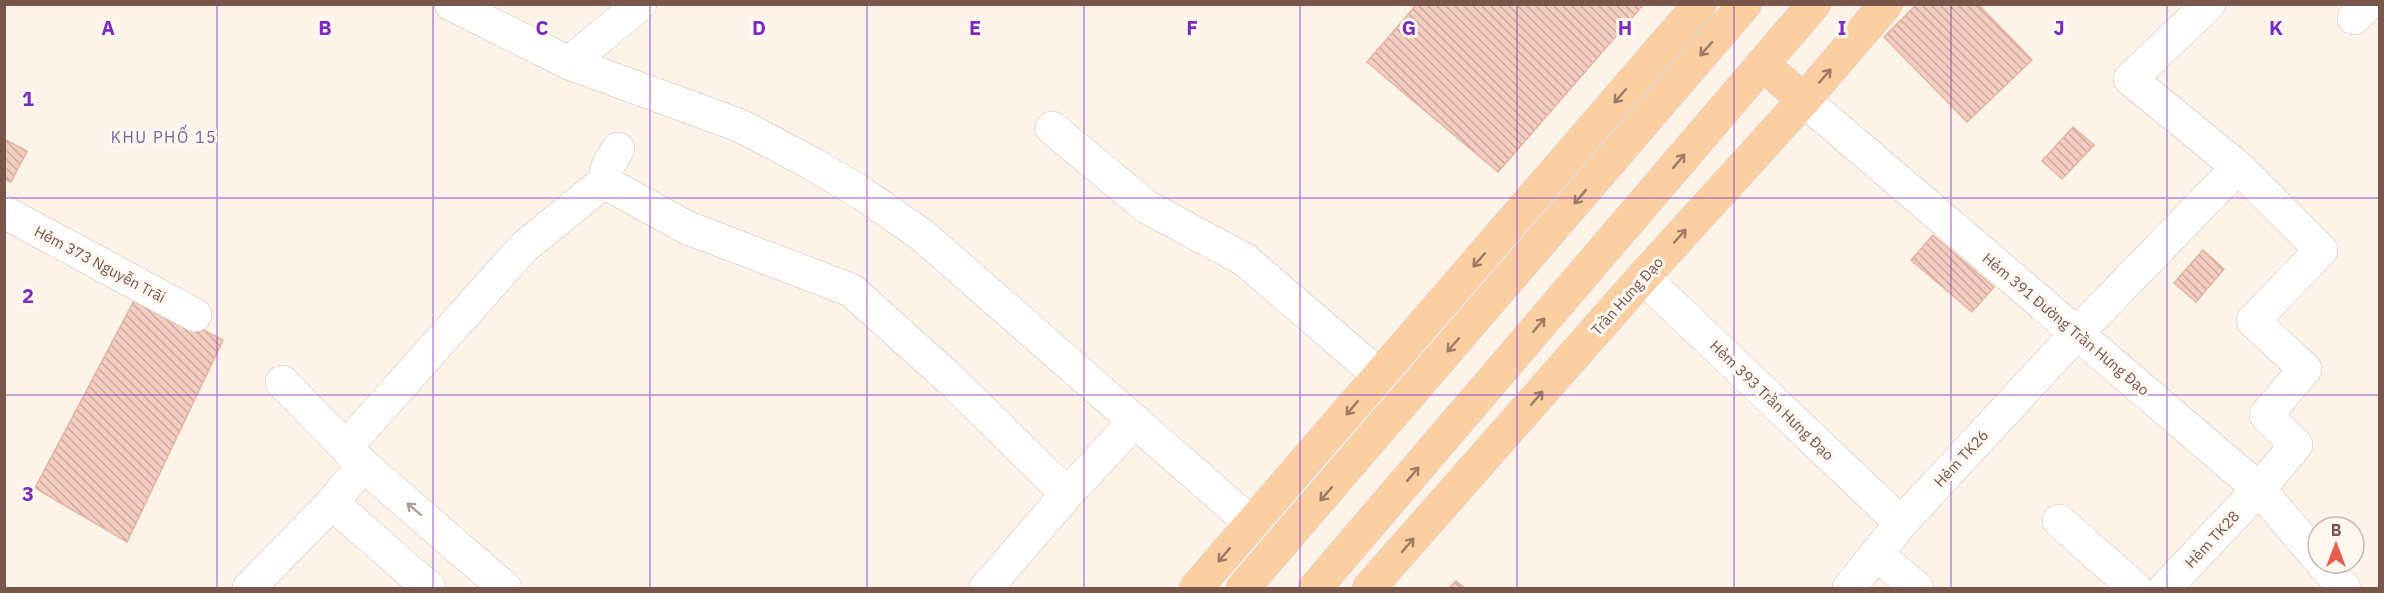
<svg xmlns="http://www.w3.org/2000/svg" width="2384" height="593" font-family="'IBM Plex Sans',sans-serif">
<defs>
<pattern id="building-back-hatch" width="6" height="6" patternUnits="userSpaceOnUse" patternTransform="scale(1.5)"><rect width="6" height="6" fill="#f3cec0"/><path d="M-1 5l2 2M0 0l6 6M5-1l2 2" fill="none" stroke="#caaa9e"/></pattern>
</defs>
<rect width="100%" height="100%" fill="#fdf3e9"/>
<path fill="url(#building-back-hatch)" stroke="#e6b3a0" stroke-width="1.5" d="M1417,4H1644L1498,172L1367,62Z
M1917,4H1978L2032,60L1967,122L1884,37Z
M2073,127L2094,145L2062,179L2042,161Z
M4,139L27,151L11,182L4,179Z
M1933,235L1994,287L1972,312L1911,260Z
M2203,250L2224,269L2196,302L2174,283Z
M137,295L223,340L127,542L35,488Z
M1456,581L1465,588H1449Z"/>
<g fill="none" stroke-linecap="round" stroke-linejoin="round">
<defs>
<path id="minor" d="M451,4L569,63L640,4
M2354,18L2368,4
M569,63L741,126L811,163L863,194L922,235L1251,523
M1804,100L2259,489L2318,558
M1052,128L1147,207L1245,260L1379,375
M604,182L688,228L851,290L950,379L1067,494
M4,212L195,315
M1643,277L1901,523
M282,382L363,465L505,588
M346,447L524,247L604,182L608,166L618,149
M332,503L429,588
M2059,521L2135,588
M1877,555L1917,588
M2322,563L2344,588
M249,588L332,503L363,465
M986,588L1067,494L1135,421
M1849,588L1901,523L2077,333L2238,167L2130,79L2209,4
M2165,588L2259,489L2296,445L2266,415L2305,369L2253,321L2321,250L2238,167"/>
<path id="major" d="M1762,64L1804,100
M1196,588L1700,4
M1243,588L1745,4
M1315,588L1814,4
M1369,588L1643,277L1804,100L1886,4"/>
</defs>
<use href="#minor" stroke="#d2bcb1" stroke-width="34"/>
<use href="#major" stroke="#d9d0cd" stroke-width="34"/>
<use href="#minor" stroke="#fff" stroke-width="33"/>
<use href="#major" stroke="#fbcfa2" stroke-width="33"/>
</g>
<defs><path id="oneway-shaft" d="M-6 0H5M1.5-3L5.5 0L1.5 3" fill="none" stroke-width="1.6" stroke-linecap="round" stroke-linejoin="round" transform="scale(1.5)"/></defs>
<g stroke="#9f7a66">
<use href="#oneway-shaft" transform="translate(1706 49) rotate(131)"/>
<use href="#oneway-shaft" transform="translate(1825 76) rotate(-49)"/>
<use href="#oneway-shaft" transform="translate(1620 96) rotate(131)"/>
<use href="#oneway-shaft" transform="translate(1679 161) rotate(-50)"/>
<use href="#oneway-shaft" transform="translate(1580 197) rotate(130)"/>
<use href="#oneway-shaft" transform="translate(1680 236) rotate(-48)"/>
<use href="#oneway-shaft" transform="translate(1479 260) rotate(131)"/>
<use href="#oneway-shaft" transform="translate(1539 325) rotate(-50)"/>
<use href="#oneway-shaft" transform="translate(1453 345) rotate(131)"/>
<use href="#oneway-shaft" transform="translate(1537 398) rotate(-49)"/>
<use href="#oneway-shaft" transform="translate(1352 408) rotate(130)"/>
<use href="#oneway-shaft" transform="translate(1413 474) rotate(-50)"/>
<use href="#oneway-shaft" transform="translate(1326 494) rotate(131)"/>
<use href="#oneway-shaft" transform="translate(1408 545) rotate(-49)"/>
<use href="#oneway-shaft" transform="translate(1224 555) rotate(130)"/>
</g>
<use stroke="#ae9a94" href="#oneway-shaft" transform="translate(414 509) rotate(-139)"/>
<path fill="none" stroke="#7b2cbf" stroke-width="1.5" stroke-opacity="0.55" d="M217,4V588M433,4V588M650,4V588M867,4V588M1084,4V588M1300,4V588M1517,4V588M1734,4V588M1951,4V588M2167,4V588M4,198H2380M4,395H2380"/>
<g text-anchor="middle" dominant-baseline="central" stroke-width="6" stroke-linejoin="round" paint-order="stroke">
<g font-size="15" fill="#78564c" stroke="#fff7f0">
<text transform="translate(100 264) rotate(28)">Hẻm 373 Nguyễn Trãi</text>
<text transform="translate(1627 296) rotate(-48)">Trần Hưng Đạo</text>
<text transform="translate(2066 324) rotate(40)">Hẻm 391 Đường Trần Hưng Ðạo</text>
<text transform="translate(1772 400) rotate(44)">Hẻm 393 Trần Hưng Ðạo</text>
<text transform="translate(1961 458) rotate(-47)">Hẻm TK26</text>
<text transform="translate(2212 539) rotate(-47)">Hẻm TK28</text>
</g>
<g font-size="16" letter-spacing="1.5" fill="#7e6494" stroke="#fff7f0">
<text x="164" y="137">KHU PHỐ 15</text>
</g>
</g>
<g font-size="20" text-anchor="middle" font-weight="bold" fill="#7b2cbf" stroke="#fff7f0" stroke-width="6" stroke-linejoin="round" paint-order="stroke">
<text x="108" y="35">A</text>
<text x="325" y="35">B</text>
<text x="542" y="35">C</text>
<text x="759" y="35">D</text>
<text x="975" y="35">E</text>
<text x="1192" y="35">F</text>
<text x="1409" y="35">G</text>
<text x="1625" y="35">H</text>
<text x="1842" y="35">I</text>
<text x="2059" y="35">J</text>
<text x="2276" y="35">K</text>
<text x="28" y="106">1</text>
<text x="28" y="303">2</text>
<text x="28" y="501">3</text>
</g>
<rect width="2384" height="593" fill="none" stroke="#78564c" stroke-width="12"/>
<g transform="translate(2336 545)"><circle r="28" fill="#fff7f0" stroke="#c9b7ae" stroke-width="1.5"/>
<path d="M0-4.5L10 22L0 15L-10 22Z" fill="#e75e4e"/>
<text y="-9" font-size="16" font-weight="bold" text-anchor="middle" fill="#78564c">B</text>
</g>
</svg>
